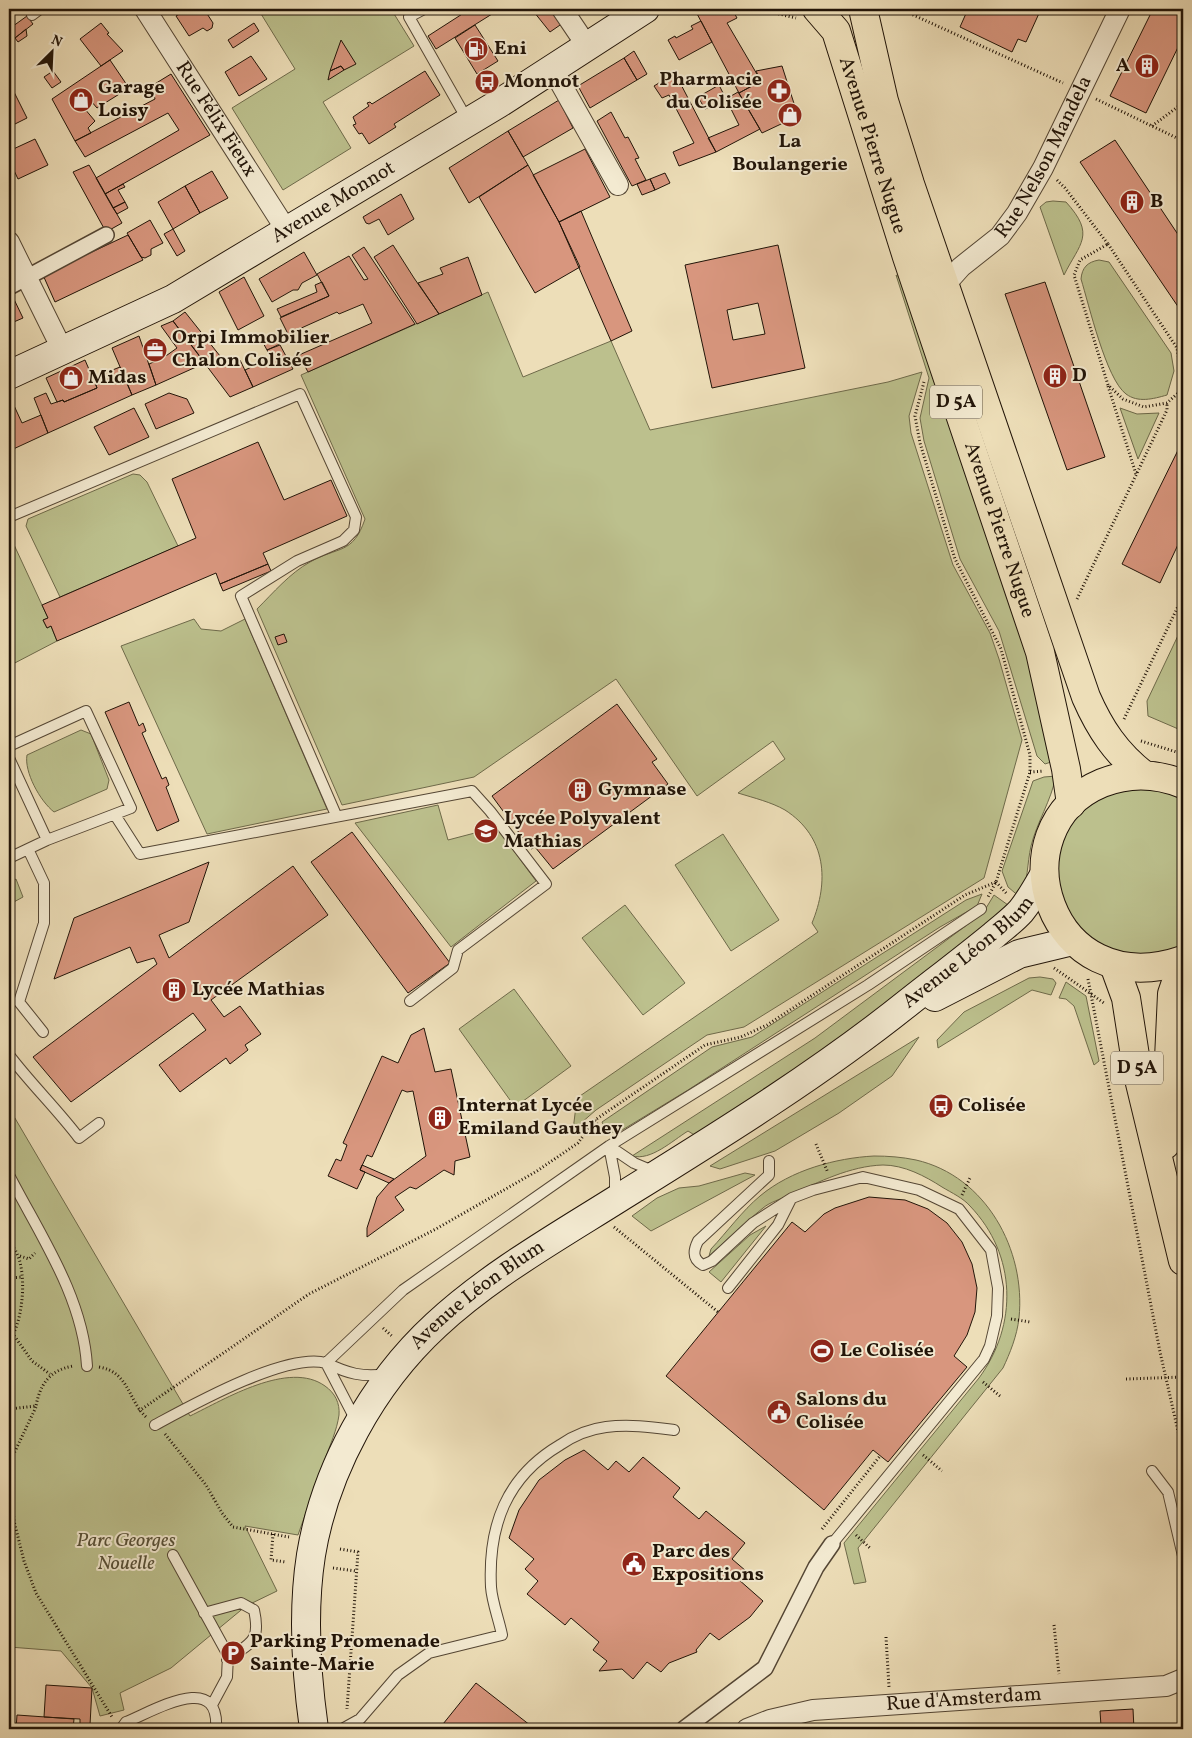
<svg xmlns="http://www.w3.org/2000/svg" width="1192" height="1738" font-family="Vollkorn,serif">
<rect width="100%" height="100%" fill="#eddeb8"/>
<filter id="stains"><feTurbulence type="fractalNoise" baseFrequency=".004" numOctaves="4"/><feColorMatrix values="0 0 0 0 .2 0 0 0 0 .09 0 0 0 0 .02 0 0 0 .5 -.17"/></filter>
<radialGradient id="worn" r=".72"><stop offset=".6" stop-color="#630" stop-opacity="0"/><stop offset="1" stop-color="#630" stop-opacity=".3"/></radialGradient>
<path fill="#bcc08d" stroke="#6e6a4a" d="M258,9H391L414,46L323,102L351,148L283,190L232,108L295,69Z
M1053,201L1066,202C1096,235 1080,243 1064,275L1040,207L1046,202Z
M1099,260L1109,262L1171,353L1174,371L1167,395C1153,399 1138,403 1126,394C1106,379 1089,305 1081,279C1082,268 1087,262 1099,260Z
M896,275L904,280L1030,654L1054,761L1045,764L1037,756L999,631L960,559L924,441L920,418L929,378Z
M488,292L523,377L611,341L650,430L888,382L922,372L909,416L911,433L953,565L990,633L999,659L1022,740L984,878L744,1027L707,1035L596,1110L573,1130L577,1098L818,932L812,923C829,882 827,837 785,810C771,802 754,798 738,793L785,759L773,741L697,796L616,679L474,777L342,805L257,609C273,593 290,573 310,562C338,546 353,555 365,519L301,375Z
M1120,408L1137,414L1159,413L1138,459Z
M133,474L140,475L147,482L178,546L60,597L26,526L28,519Z
M9,534L48,618L43,620L47,628L51,626L57,641L9,666Z
M194,619L201,629L221,631L245,619L327,809L207,834L121,646Z
M1183,625V731L1148,716L1147,701Z
M81,730L91,734L109,780L107,789L54,812C40,801 24,772 27,755Z
M1056,776C1051,801 1037,822 1031,846C1027,864 1028,881 1021,898L1008,887L1002,871L1033,781L1044,777Z
M1141,788L1159,789L1183,799V945C1059,1003 998,802 1141,788Z
M438,805L448,840L490,829L499,831L536,881L451,947L355,823Z
M723,834L779,920L731,951L675,865Z
M16,879L23,897L12,903L9,914V883Z
M982,894L977,906L940,927L688,1090L619,1132L607,1133L602,1122L712,1047L752,1037L966,900Z
M994,895L1008,905L969,944L828,1046L696,1136L688,1131C672,1141 651,1161 632,1156L815,1038L983,913Z
M625,905L685,983L643,1015L582,938Z
M1040,977L1053,979L1056,983L1051,995L1032,990L938,1048L937,1040L964,1012L1029,978Z
M1066,982L1086,996L1099,1061L1094,1065L1074,1006L1066,999L1059,998Z
M514,989L571,1066L515,1107L459,1029Z
M919,1037L892,1076L839,1113L775,1151L720,1169L710,1166Z
M9,1108L190,1416C225,1399 289,1360 325,1386C335,1393 340,1403 339,1415C337,1430 330,1445 325,1459C316,1484 307,1510 298,1535L245,1526L277,1591L246,1606L171,1668L120,1693L124,1710L100,1716L92,1688L61,1651L9,1647Z
M874,1156C888,1156 902,1157 916,1160C986,1176 1026,1250 1019,1318C1017,1336 1010,1353 1003,1368L858,1548L866,1582L854,1584L844,1543L979,1378C1018,1325 1017,1255 970,1206C963,1198 952,1193 942,1187C925,1176 904,1165 883,1165C850,1166 819,1182 790,1195C781,1199 770,1202 763,1208C744,1223 727,1240 709,1256L711,1249C727,1232 742,1211 760,1196C791,1170 836,1158 874,1156Z
M745,1173L755,1175L651,1231L632,1216L657,1198L679,1188L699,1186Z
M766,1226L721,1282L709,1272L750,1235Z"/>
<path fill="#d8967e" stroke="#211408" fill-rule="evenodd" d="M188,9H204L213,23L212,28L207,31L203,28L189,36L176,16Z
M470,9H500L436,49L428,36Z
M535,9H553L563,23L550,32L534,12Z
M698,9H732L737,18L727,23L761,81L739,93L695,10Z
M968,9H1041L1026,42L1018,39L1012,52L960,27Z
M1153,9H1183V37L1146,113L1110,96Z
M27,16L33,24L15,38L9,29Z
M701,21L712,42L679,60L668,40L675,36L676,38L693,29L691,26Z
M101,23L109,33L107,34L123,51L101,66L80,39Z
M254,23L259,31L233,48L228,40Z
M475,25L498,61L477,74L455,38Z
M26,29L27,36L18,42L15,38Z
M341,40L356,64L344,70L341,66L330,71Z
M634,51L647,74L637,80L624,58Z
M251,56L267,79L239,96L225,72Z
M624,58L637,80L590,108L578,86Z
M110,60L129,88L97,108L91,101L84,108L95,121L88,128L91,133L75,141L52,99Z
M341,66L344,70L328,80L330,71Z
M782,66L798,116L762,133L739,93L761,81L756,71Z
M53,71L61,82L52,88L44,77Z
M425,71L440,95L394,124L396,127L369,144L362,133L359,134L353,125L356,124L353,117L369,106L367,103L370,102L372,104Z
M675,73L716,152L679,166L673,152L694,143L669,95L662,98L654,86Z
M171,74L210,135L105,194L96,178L179,130L168,113L85,157L75,141L155,99L154,95L158,92L153,85Z
M719,85L726,99L705,109L698,97Z
M13,90L27,118L13,125L9,119V92Z
M738,92L760,129L716,152L708,138L739,125L726,99Z
M559,100L573,128L523,157L508,131Z
M611,112L625,138L628,137L639,158L635,159L646,180L632,186L597,121Z
M508,131L528,165L469,203L449,168Z
M35,139L48,165L18,179L9,160V151Z
M1115,140L1183,242V314L1080,162Z
M585,149L610,197L559,222L533,175Z
M89,165L122,223L106,232L73,172Z
M528,165L559,222L580,267L535,293L479,197Z
M212,171L228,198L200,213L185,186Z
M665,173L670,183L655,190L650,179Z
M650,179L655,190L642,195L637,184Z
M123,184L125,187L118,190L125,202L113,208L105,194Z
M185,186L200,213L173,229L158,202Z
M401,194L414,219L388,235L379,219L369,224L366,223L363,217Z
M125,202L128,208L117,214L113,208Z
M581,211L632,331L611,341L559,222Z
M150,220L163,243L151,249V255L145,258L141,257L127,233Z
M173,229L185,251L177,256L164,234Z
M128,235L143,260L55,302L43,275Z
M393,245L414,278L439,314L417,324L374,257Z
M778,245L805,368L712,388L685,265ZM758,303L765,334L733,340L727,310Z
M364,247L415,324L308,372L299,355L372,323L363,304L339,314L337,312L288,334L280,318L329,296L317,274L349,256L364,280L368,279L352,255Z
M304,252L317,275L302,283L298,290H293L272,302L259,279Z
M468,257L482,295L439,314L418,283L443,274L440,268Z
M244,277L264,316L238,330L219,292Z
M322,282L329,296L281,317L277,309L317,292L315,285Z
M1045,282L1105,457L1067,470L1005,294Z
M11,293L23,318L9,324V294Z
M185,312L228,366L240,360L253,387L230,397L173,321Z
M173,321L205,363L156,385L149,364L163,358L177,348L161,326Z
M274,335L280,344L267,350L262,341Z
M139,336L156,385L132,395L112,348Z
M280,345L293,369L253,387L245,370L271,358L267,350Z
M85,360L97,388L64,402L63,400L57,402L46,378Z
M120,367L132,395L48,433L34,398L46,393L51,404L63,400L64,402L97,388L96,385L107,380L105,373Z
M169,393L187,399L194,413L156,429L145,404Z
M11,399L22,423L41,415L48,433L9,451V400Z
M134,408L149,437L109,455L94,427Z
M1183,440V534L1160,583L1122,564Z
M258,442L284,500L331,480L347,516L263,553L268,564L220,584L216,573L57,641L51,626L47,628L43,620L48,618L42,605L196,538L172,479Z
M268,564L271,571L223,591L220,584Z
M284,634L287,642L278,645L275,637Z
M129,702L139,726L143,723L146,731L142,733L162,779L166,777L169,785L166,787L179,821L157,831L105,712Z
M617,704L657,759L652,762L668,784L553,869L535,847L531,849L492,796Z
M352,832L450,963L408,993L311,862Z
M209,862L189,922L159,935L169,958L293,866L328,915L211,1000L224,1017L240,1006L261,1034L245,1045L248,1050L230,1064L226,1058L180,1092L159,1065L206,1030L193,1013L71,1102L33,1057L157,964L154,958L137,963L130,947L54,979L74,918Z
M424,1028L435,1072L451,1069L470,1157L455,1161L454,1175L444,1170L416,1189L410,1187L395,1197L404,1210L367,1237V1228L377,1197L389,1183L426,1156L413,1091L407,1092L402,1090L372,1157L367,1155L360,1170L365,1172L357,1189L328,1176L336,1159L341,1161L347,1145L343,1143L382,1056L398,1063L411,1035Z
M362,1165L394,1179L389,1183L360,1170Z
M869,1197L905,1200L928,1209L947,1223L962,1242L972,1264L977,1288L975,1312L967,1335L954,1356L967,1367L888,1462L873,1450L824,1510L666,1376L792,1222L805,1232L824,1214L835,1208Z
M584,1450L608,1470L616,1461L629,1472L643,1457L680,1488L673,1497L699,1519L706,1511L745,1543L732,1559L746,1571L738,1579L763,1601L750,1617L719,1640L710,1633L696,1650L697,1652L669,1663L661,1672L647,1662L633,1679L622,1669L599,1671L607,1661L593,1650L599,1642L571,1618L565,1625L527,1594L538,1581L525,1569L534,1559L509,1538L519,1510L539,1480L565,1460Z
M476,1683L535,1729H439Z
M46,1685L92,1688L90,1725L80,1724V1719L44,1717Z
M1133,1709L1134,1729H1098V1726H1101L1100,1711Z
M17,1715L74,1719L73,1729H16Z"/>
<g fill="none" stroke-linecap="round" stroke-linejoin="round">
<defs>
<path id="service" d="M424,9L409,17L468,121
M32,15L40,9
M9,517L300,394L356,517L354,530L343,541L297,561L241,596L336,815
M9,746L86,711L131,808L47,840L9,858
M9,758L47,840
M115,815L140,854L472,791L490,811L546,884L458,950L453,968L410,1001
M28,849L44,883V923L19,1002L43,1032
M9,1055C31,1084 57,1109 79,1138L99,1123
M609,1146L634,1163L653,1171
M609,1146L615,1177V1197
M769,1161V1175L698,1241C693,1251 692,1259 703,1265L712,1261L753,1223L792,1198L813,1190L863,1177L919,1190L959,1209L991,1250L998,1288L997,1316L990,1346L984,1359L832,1544
M9,1175C40,1235 83,1297 87,1366
M728,1288L778,1225L791,1199
M326,1363L352,1413L354,1423
M326,1363C347,1373 363,1378 386,1374
M155,1425C192,1405 287,1352 326,1363L403,1290L609,1146L868,985L981,909
M1152,1471L1168,1492L1183,1556
M173,1555L228,1655L227,1677L212,1705
M204,1613L241,1603L254,1610C261,1642 251,1642 227,1660
M121,1729L126,1722C154,1711 220,1670 216,1729
M342,1729L360,1719L398,1675L429,1653L502,1635C499,1620 492,1602 491,1587C488,1526 506,1477 560,1445C573,1436 590,1429 606,1427C629,1424 651,1427 674,1430"/>
<path id="pedestrian" d="M9,287L106,235
M684,1729L765,1668L816,1567L832,1544"/>
<g id="minor">
<path id="s1" d="M145,9L287,231"/>
<path d="M562,9L587,46"/>
<path d="M552,68L618,185"/>
<path d="M9,242L63,351"/>
<path id="s2" d="M944,286L961,267L1000,236L1017,213L1043,168L1120,9"/>
<path id="s3" d="M747,1729L770,1720L813,1710L1166,1686L1183,1679"/>
</g>
<g id="secondary">
<path id="s4" d="M9,375L173,299L498,104L645,9"/>
<path d="M935,997L1019,954L1073,941"/>
<path id="s5" d="M314,1729C306,1672 302,1612 311,1555C325,1470 372,1384 436,1325C490,1275 557,1237 619,1198C717,1137 818,1075 909,1002C937,980 966,958 994,935C1003,927 1013,920 1021,911C1030,900 1037,887 1044,875"/>
</g>
<g id="primary">
<path id="s6" d="M817,9L836,31L907,257L1040,652L1066,769L1071,804"/>
<path d="M863,9L884,101L910,184L1086,697C1100,729 1116,753 1144,775"/>
<path d="M1183,784C1156,773 1130,772 1102,783C994,828 1048,1006 1183,960"/>
<path d="M1114,965L1126,998L1138,1075L1183,1261"/>
<path d="M1165,1145L1172,994L1183,962"/>
</g>
</defs>
<use href="#service" stroke="#544634" stroke-width="12"/>
<use href="#pedestrian" stroke="#544634" stroke-width="18"/>
<use href="#minor" stroke="#544634" stroke-width="22"/>
<use href="#secondary" stroke="#211408" stroke-width="30"/>
<use href="#primary" stroke="#211408" stroke-width="30"/>
<path stroke="#211408" stroke-width="3" stroke-dasharray="1 2.5" stroke-linecap="butt" d="M758,9L796,18
M900,9L1063,83
M1096,99L1183,141
M1152,126L1183,103
M1057,180L1065,188L1108,244
M1108,244L1177,348L1182,379L1178,393L1167,403L1144,407L1123,399L1108,385L1074,275L1080,260Z
M924,382L915,416L920,443L955,559L1001,649L1030,755V772L996,882L988,897
M1108,386L1136,474
M1077,599L1167,410V403
M1124,719L1183,596
M1141,741L1183,754
M1030,772L1044,771
M996,882L1007,894
M1054,968L1104,1003
M1088,979L1160,1352L1183,1453
M9,1042L13,1019
M595,1120L603,1135
M816,1144L828,1173
M962,1195L970,1178
M614,1227L718,1312
M9,1243C29,1258 24,1315 13,1334L32,1361L50,1374
M20,1256L29,1259L35,1253
M9,1278L22,1277
M1011,1319L1030,1322
M383,1328L393,1337
M99,1367C129,1372 128,1400 146,1417
M1126,1379L1183,1377
M983,1382L1000,1396
M36,1407L9,1464L14,1521L24,1561L36,1593L112,1717
M9,1409L36,1406C40,1384 50,1370 73,1366
M139,1411L309,1294L436,1229L537,1171L578,1143L595,1120L705,1045L741,1037L767,1025L965,895L996,882
M165,1434L206,1485L222,1513L233,1527L289,1537
M923,1455L942,1471
M822,1529L880,1456
M273,1534L271,1560L286,1562
M856,1535L871,1549
M340,1549L358,1552L347,1709
M333,1568L356,1571
M1054,1625L1059,1674
M886,1637L889,1687"/>
<use href="#service" stroke="#f3ead1" stroke-width="10"/>
<use href="#pedestrian" stroke="#f3ead1" stroke-width="15"/>
<use href="#minor" stroke="#f3ead1" stroke-width="20"/>
<use href="#secondary" stroke="#f3ead1" stroke-width="28"/>
<use href="#primary" stroke="#eddeb8" stroke-width="28"/>
</g>
<defs>
<symbol id="fuel-disc" viewBox="-11 -11 22 22"><circle r="9.5" fill="#8f2418" stroke="#f3ead1"/><path d="M-5.5-6h7V0h2V4h1.3V-2.5L3-4.5l.8-.8L6-3V5H2.5V1h-1V6h-7ZM-4.2-4.7v3.2H.2V-4.7Z" fill="#fff"/></symbol>
<symbol id="building-disc" viewBox="-11 -11 22 22"><circle r="9.5" fill="#8f2418" stroke="#f3ead1"/><path d="M-4-6H4V6H1V3H-1V6H-4ZM-2.5-4.3h1.7v1.8h-1.7ZM.8-4.3h1.7v1.8H.8ZM-2.5-1h1.7V.8h-1.7ZM.8-1h1.7V.8H.8Z" fill="#fff"/></symbol>
<symbol id="bus-disc" viewBox="-11 -11 22 22"><circle r="9.5" fill="#8f2418" stroke="#f3ead1"/><path d="M-5-6H5V4H4V6H2V4H-2V6H-4V4H-5ZM-3.5-4V0h7V-4ZM-3.5 1.2v1.5H-2V1.2ZM2 1.2v1.5H3.5V1.2Z" fill="#fff"/></symbol>
<symbol id="pharmacy-disc" viewBox="-11 -11 22 22"><circle r="9.5" fill="#8f2418" stroke="#f3ead1"/><path d="M-2-6h4v4h4v4h-4v4h-4v-4h-4v-4h4Z" fill="#fff"/></symbol>
<symbol id="shop-disc" viewBox="-11 -11 22 22"><circle r="9.5" fill="#8f2418" stroke="#f3ead1"/><path d="M-5-2.5h2.3a2.7 3.5 0 0 1 5.4 0H5L5.5 6h-11ZM-1.5-2.5h3a1.5 2.3 0 0 0-3 0Z" fill="#fff"/></symbol>
<symbol id="office-disc" viewBox="-11 -11 22 22"><circle r="9.5" fill="#8f2418" stroke="#f3ead1"/><path d="M-6-3h4V-5.5h4V-3h4V5H-6ZM-1-4.5V-3h2v-1.5ZM-6 0V1H6V0Z" fill="#fff"/></symbol>
<symbol id="school-disc" viewBox="-11 -11 22 22"><circle r="9.5" fill="#8f2418" stroke="#f3ead1"/><path d="M0-5L7-2L0 1L-7-2ZM-4 1L0 2.5L4 1V4Q0 6-4 4Z" fill="#fff"/></symbol>
<symbol id="stadium-disc" viewBox="-11 -11 22 22"><circle r="9.5" fill="#8f2418" stroke="#f3ead1"/><path d="M0-5a6.5 5 0 1 0 0 10a6.5 5 0 1 0 0-10ZM-3.5-1.8h7v3.6h-7Z" fill="#fff"/></symbol>
<symbol id="civic-disc" viewBox="-11 -11 22 22"><circle r="9.5" fill="#8f2418" stroke="#f3ead1"/><path d="M-.6-6.5H3V-4.5H.6V-3L4-1V1h2V6H-6V1h2V-1L-.6-3ZM-1.2 2.5V6h2.4V2.5Z" fill="#fff"/></symbol>
<symbol id="parking-disc" viewBox="-11 -11 22 22"><circle r="9.5" fill="#8f2418" stroke="#f3ead1"/><path d="M-3.5-5.5H1a3.5 3.5 0 0 1 0 7H-1V5.5H-3.5ZM-1-3.4V-.6H.8a1.4 1.4 0 0 0 0-2.8Z" fill="#fff"/></symbol>
</defs>
<g fill-rule="evenodd">
<use href="#fuel-disc" x="462" y="35" width="28" height="28"/>
<use href="#building-disc" x="1133" y="52" width="28" height="28"/>
<use href="#bus-disc" x="473" y="68" width="28" height="28"/>
<use href="#pharmacy-disc" x="765" y="77" width="28" height="28"/>
<use href="#shop-disc" x="67" y="86" width="28" height="28"/>
<use href="#shop-disc" x="776" y="101" width="28" height="28"/>
<use href="#building-disc" x="1118" y="188" width="28" height="28"/>
<use href="#office-disc" x="141" y="336" width="28" height="28"/>
<use href="#building-disc" x="1041" y="362" width="28" height="28"/>
<use href="#shop-disc" x="57" y="364" width="28" height="28"/>
<use href="#building-disc" x="566" y="776" width="28" height="28"/>
<use href="#school-disc" x="472" y="817" width="28" height="28"/>
<use href="#building-disc" x="160" y="976" width="28" height="28"/>
<use href="#bus-disc" x="927" y="1092" width="28" height="28"/>
<use href="#building-disc" x="426" y="1104" width="28" height="28"/>
<use href="#stadium-disc" x="808" y="1337" width="28" height="28"/>
<use href="#civic-disc" x="765" y="1398" width="28" height="28"/>
<use href="#civic-disc" x="620" y="1550" width="28" height="28"/>
<use href="#parking-disc" x="219" y="1639" width="28" height="28"/>
</g>
<g text-anchor="middle" dominant-baseline="central" stroke-width="4" stroke-linejoin="round" paint-order="stroke">
<g fill="#f3ead1" stroke="#605444" stroke-width="1">
<rect x="930" y="385.5" width="52" height="33" rx="4"/>
<rect x="1111" y="1051.5" width="52" height="33" rx="4"/>
</g>
<g font-size="19" font-weight="bold" fill="#211408">
<text x="956" y="402">D 5A</text>
<text x="1137" y="1068">D 5A</text>
</g>
<g font-size="20" font-weight="bold" fill="#211408" stroke="#f3ead1" text-anchor="start">
<text x="494" y="49">Eni</text>
<text x="1130" y="66" text-anchor="end">A</text>
<text x="762" y="80" text-anchor="end">Pharmacie<tspan x="762" dy="23">du Colisée</tspan></text>
<text x="504" y="82">Monnot</text>
<text x="98" y="88">Garage<tspan x="98" dy="23">Loisy</tspan></text>
<text x="790" y="142" text-anchor="middle">La<tspan x="790" dy="23">Boulangerie</tspan></text>
<text x="1150" y="202">B</text>
<text x="172" y="338">Orpi Immobilier<tspan x="172" dy="23">Chalon Colisée</tspan></text>
<text x="1072" y="376">D</text>
<text x="88" y="378">Midas</text>
<text x="598" y="790">Gymnase</text>
<text x="504" y="819">Lycée Polyvalent<tspan x="504" dy="23">Mathias</tspan></text>
<text x="192" y="990">Lycée Mathias</text>
<text x="458" y="1106">Internat Lycée<tspan x="458" dy="23">Emiland Gauthey</tspan></text>
<text x="958" y="1106">Colisée</text>
<text x="840" y="1351">Le Colisée</text>
<text x="796" y="1400">Salons du<tspan x="796" dy="23">Colisée</tspan></text>
<text x="652" y="1552">Parc des<tspan x="652" dy="23">Expositions</tspan></text>
<text x="250" y="1642">Parking Promenade<tspan x="250" dy="23">Sainte-Marie</tspan></text>
</g>
<g font-size="20" fill="#211408" stroke="#f3ead1">
<text stroke="none"><textPath href="#s1" startOffset="131">Rue Félix Fieux</textPath></text>
<text stroke="none"><textPath href="#s6" startOffset="149">Avenue Pierre Nugue</textPath></text>
<text stroke="none"><textPath href="#s2" startOffset="166">Rue Nelson Mandela</textPath></text>
<text stroke="none"><textPath href="#s4" startOffset="368">Avenue Monnot</textPath></text>
<text stroke="none"><textPath href="#s6" startOffset="554">Avenue Pierre Nugue</textPath></text>
<text stroke="none"><textPath href="#s5" startOffset="1092">Avenue Léon Blum</textPath></text>
<text stroke="none"><textPath href="#s5" startOffset="492">Avenue Léon Blum</textPath></text>
<text stroke="none"><textPath href="#s3" startOffset="220">Rue d'Amsterdam</textPath></text>
</g>
<g font-size="20" font-style="italic" fill="#575037" stroke="#f3ead1">
<text x="126" y="1541">Parc Georges<tspan x="126" dy="23">Nouelle</tspan></text>
</g>
</g>
<rect width="1192" height="1738" fill="none" stroke="#eddeb8" stroke-width="30"/>
<rect x="10" y="10" width="1172" height="1718" fill="none" stroke="#211408" stroke-width="2.5"/>
<rect x="15" y="15" width="1162" height="1708" fill="none" stroke="#211408"/>
<g transform="translate(52 52) rotate(24)" stroke="#f3ead1" stroke-width="4" paint-order="stroke">
<path d="M0-4L9 19L0 12L-9 19Z" fill="#211408"/>
<text y="-8" font-size="14" font-weight="bold" text-anchor="middle" fill="#211408">N</text>
</g>
<rect width="100%" height="100%" filter="url(#stains)"/>
<rect width="100%" height="100%" fill="url(#worn)"/>
</svg>
